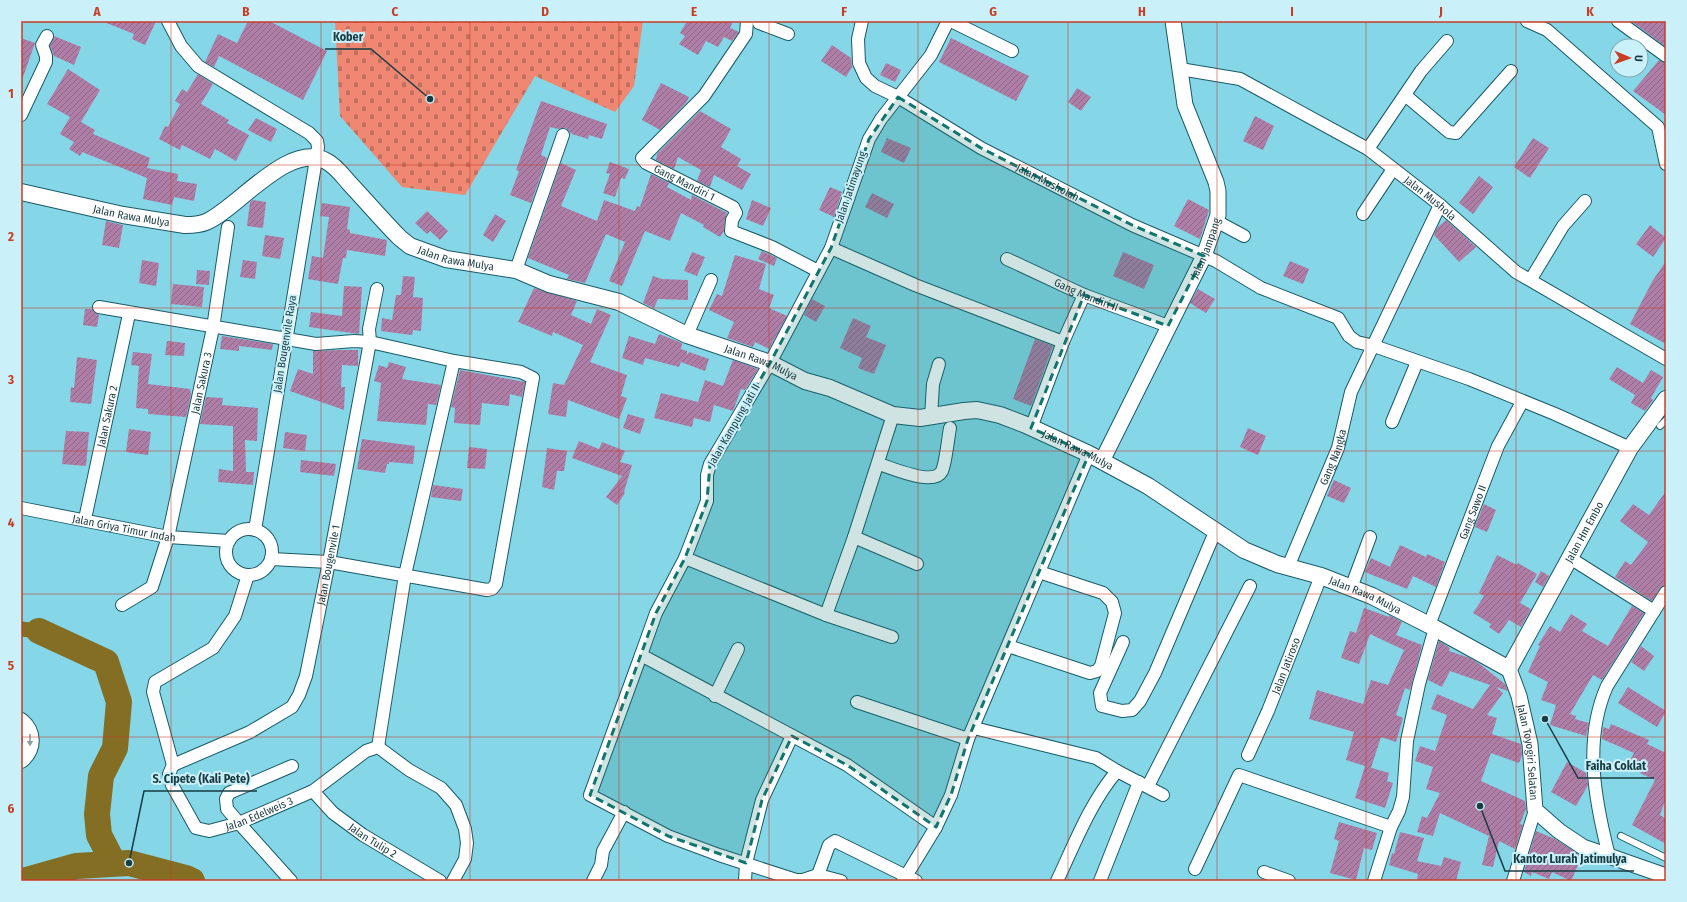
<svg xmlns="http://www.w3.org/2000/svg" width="1687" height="902" font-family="'Fira Sans Condensed',sans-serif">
<defs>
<pattern id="cemetery-stones" width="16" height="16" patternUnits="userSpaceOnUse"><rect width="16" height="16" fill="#ef8772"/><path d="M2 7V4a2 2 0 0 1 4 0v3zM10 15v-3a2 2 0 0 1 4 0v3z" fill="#c1705f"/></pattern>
<pattern id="building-hatch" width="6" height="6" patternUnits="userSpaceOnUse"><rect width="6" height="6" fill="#af7ea7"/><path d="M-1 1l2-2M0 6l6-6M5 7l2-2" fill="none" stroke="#8e688a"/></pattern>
</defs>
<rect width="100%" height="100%" fill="#85d6e7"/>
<path fill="url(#cemetery-stones)" d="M335,21H643L634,86L615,112L535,76L465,195L402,187L340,116Z"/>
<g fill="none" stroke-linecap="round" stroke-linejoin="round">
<path stroke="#846e23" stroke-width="15" d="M21,629L39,631"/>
<path stroke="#846e23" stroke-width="26" d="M39,631L106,662L119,702L115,748L101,776L97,814L99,835L114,864
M23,881L76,866L129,863L186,878L192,881"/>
</g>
<path fill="url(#building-hatch)" d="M156,21L145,45L132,39L134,34L104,22Z
M248,21H269L327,51L303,100L219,56L214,67L205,62L218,34L237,43Z
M687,21H733L730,28L739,32L732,41L724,37L718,47L706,41L698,55L679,44L685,36L680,33Z
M1631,21H1666V47Z
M54,36L81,47L74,65L54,56L50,46Z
M21,38L35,43L22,80H21Z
M951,38L1029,76L1016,101L939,62Z
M832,45L851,58L852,67L846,77L821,61Z
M1659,60L1666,63V115L1633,91Z
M886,63L901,70L895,82L880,75Z
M68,69L100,90L81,122L95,130L93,134L150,158L147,168L178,174L177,181L197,184L194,201L174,197L172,205L143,199L147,178L82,152L80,156L69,149L74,142L60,134L70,117L47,104Z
M198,74L213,84L201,104L229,120L227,123L249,135L236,161L215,149L210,159L182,145L180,150L159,139L165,126L168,127L180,104L175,101L182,89L187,92Z
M661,83L689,97L686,103L660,130L642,120Z
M1077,88L1091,97L1081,111L1068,102Z
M541,101L607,124L602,139L589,135L588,139L572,134L566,128L558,129L550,127L541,155L547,158L531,203L510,195L519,171L516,170Z
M700,111L731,129L721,147L741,159L737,166L751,174L742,190L714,175L710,187L697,181L701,170L678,157L674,169L656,160L657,154Z
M1255,116L1274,126L1263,150L1243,141Z
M256,118L277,129L271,142L248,130Z
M887,138L911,148L904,163L881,152Z
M1533,138L1549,148L1530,178L1514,167Z
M610,162L629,169L625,179L621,178L615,197L603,193L610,174L606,173Z
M561,163L576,170L561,206L597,221L604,200L635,211L637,206L640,207L651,174L669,183L667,187L691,200L692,195L727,213L725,219L724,231L720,237L703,227L704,225L681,213L670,241L645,231L622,286L609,281L625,242L606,234L585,283L567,279L569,275L528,258Z
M1479,176L1493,187L1473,214L1459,203Z
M830,187L842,192L834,217L819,210Z
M872,193L894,204L887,218L865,207Z
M1188,199L1209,210L1200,239L1174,226Z
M253,200L266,202L263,228L247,226L250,202Z
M752,200L771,208L763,226L746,219Z
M322,203L350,207L347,229L350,230V233L387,240L385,256L347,250L346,258H343L338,284L308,279L312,256L323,258L329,217L320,216Z
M427,211L448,231L440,240L430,231L427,234L415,223Z
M495,214L506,221L493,242L483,235Z
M1446,220L1476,247L1459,262L1434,235L1437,228Z
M106,221L123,225L119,248L102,245Z
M1650,225L1666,238L1653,257L1636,244Z
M265,235L284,238L280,259L262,256Z
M762,251L777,258L774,266L758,259Z
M692,252L705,257L697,276L684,271Z
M1123,252L1154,265L1144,289L1113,276Z
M735,255L766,264L759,289L774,295L769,308L787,316L769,349L755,342L753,347L727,338L734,322L709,310L717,294L722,296Z
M142,260L159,263L156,286L139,283Z
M243,260L257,262L255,279L240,277Z
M1290,261L1309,269L1303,284L1283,276Z
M1666,261V344L1630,324L1653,280Z
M197,270L210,271L209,285L196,284Z
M403,276L415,277L413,297L423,298L421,331L413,330L412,335L381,331L382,318L392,320L396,295H401Z
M653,276L662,279L688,280V300L658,299L654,308L643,303Z
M173,284L204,287L202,307L171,304Z
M344,286L362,287L359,334L309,327L311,312L342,316Z
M534,288L577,301L571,315L591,324L597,309L611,315L590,362L627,375L621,396L627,398L619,419L568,400L566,417L548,414L553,383L564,385L583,345L553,332L552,336L518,322Z
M1198,289L1215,299L1206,313L1190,303Z
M812,299L825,306L816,322L804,315Z
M85,309H92L99,315L97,327L83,325Z
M853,318L871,326L866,337L886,345L874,374L858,368L862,358L840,348Z
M659,334L682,343L681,349L687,351V355L689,352L709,359L705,371L681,362L679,367L645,358L643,365L622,358L629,336L655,344Z
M222,336L273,344L272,350L239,346V351L220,349Z
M1035,339L1053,346L1031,406L1013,399Z
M167,341L185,343L184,356L165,355Z
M340,350H358V366L342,365L341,387H345L344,410L290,391L298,369L313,374V351Z
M133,352L152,354L148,384L190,389L191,395L186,417L148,414V409L136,408L139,366L131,365Z
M77,357L97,360L91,404L70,402L71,387L74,388Z
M733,360L758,369L745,390L741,389L733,411L714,405L710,422L694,418L692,427L654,418L661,393L698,402L705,380L723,386Z
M389,362L406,367L402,379L441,385L436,405L428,404L426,425L377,421L381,383L374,381L379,365L387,368Z
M1617,367L1643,383L1651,370L1663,377L1651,398L1653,400L1645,411L1631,403L1635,395L1609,379Z
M460,370L525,382L522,397L510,394L509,406L482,403L480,425L454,423L455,408L451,407Z
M206,397L223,398L222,405L258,408L257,441L245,440L246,472H254L253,485L218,482L219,469L233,471V426L200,424Z
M628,414L645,419L640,434L623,428Z
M1248,428L1266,436L1258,455L1240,447Z
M129,429L151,432L148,455L126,452Z
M66,431L89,432L86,466L62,464Z
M285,432L307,435L305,451L283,448Z
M362,439L415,446L413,464L389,462V464H387L385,473L357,469Z
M579,441L599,449L602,442L625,451L620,462L632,465L624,492L625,493L617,505L606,497L622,476L572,458Z
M469,447L487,449L485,469L467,468Z
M547,448L567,451L564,471H557L554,490L542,487Z
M301,460L336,464L334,476L300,472Z
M1334,480L1351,488L1344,503L1327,496Z
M433,485L463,489L461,501L431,497Z
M1666,491V584L1660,588L1652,601L1615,577L1625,561L1631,565L1648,542L1620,521L1633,504L1649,515Z
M1484,504L1496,510L1487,532L1475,527Z
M1400,545L1426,557L1427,554L1445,562L1436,587L1413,576L1407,589L1365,572L1371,558L1390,567Z
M1497,555L1517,565L1518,563L1537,574L1520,603L1531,609L1521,627L1509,620L1499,634L1489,627L1491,624L1473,613L1484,596L1479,593Z
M1541,571L1549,576L1543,587L1535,582Z
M1632,606L1644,613L1602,680L1593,675L1570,714L1576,716L1575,719L1589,723L1586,736L1550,725L1556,705L1541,700L1548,682L1528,672L1540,646L1538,645L1550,626L1560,632L1571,614L1587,624L1582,631L1608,646Z
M1364,608L1389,617V615L1402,622L1396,635L1422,645L1410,690L1405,688L1396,715L1403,718L1396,742L1381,737L1371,768L1346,760L1354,732L1309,719L1317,690L1363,704L1371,680L1388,685L1404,650L1370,634L1359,664L1341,658L1350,631L1356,633Z
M1439,641L1450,648L1449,651L1470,658L1481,665L1505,684L1508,691L1496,687L1503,693L1487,715L1497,718L1492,734L1521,744L1522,755L1519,763L1491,753L1481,781L1525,801L1526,809L1520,824L1523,825L1515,849L1499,841L1493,867L1482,865L1489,836L1440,813L1433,836L1417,832L1422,816L1427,818L1440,793L1426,789L1433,767L1415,761L1420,746L1435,751L1447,715L1431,709L1437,694L1473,709L1490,685L1450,671L1442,687L1428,680Z
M1641,646L1654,656L1644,671L1631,662Z
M1628,687L1666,711L1657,727L1618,703Z
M1611,724L1649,740L1647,744L1666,753V798L1660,815L1666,819V844L1632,825L1655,780L1640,773L1642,767L1630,760L1634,753L1602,739L1603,727L1609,729Z
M1567,762L1586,773L1588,785L1576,806L1551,792Z
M1365,766L1389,773L1387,781L1393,783L1385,808L1355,798Z
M1339,822L1377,833L1372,850L1364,848L1356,880L1330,873L1339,841L1334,839Z
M1536,831L1555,839L1582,856L1571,881L1552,872L1549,879L1532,872L1531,876L1524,872Z
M1400,832L1424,838L1417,861L1441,866L1444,857L1461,862L1456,881H1428L1417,879L1418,874L1389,865L1392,853L1394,854Z"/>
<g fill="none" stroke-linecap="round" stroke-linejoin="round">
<defs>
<path id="service" d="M1660,426L1666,420
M1621,836L1666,858"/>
<g id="minor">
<path d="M168,21L181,46L198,66L309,133L317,141L318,147L255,530"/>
<path id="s1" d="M747,21L746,34L704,96L642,158L646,163L733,207L736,213L732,220L731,231L772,247L818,271"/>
<path d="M760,21L759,23L788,34"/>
<path id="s2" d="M862,21L858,39L859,63L866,78L875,86L898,97L981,148L1132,225L1216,261L1261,288L1338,318L1349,336L1357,342L1374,346L1469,379L1555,414L1630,448"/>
<path d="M948,21L931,55L881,119L869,139L831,248L770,363L710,464L707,475V501L685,558L656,613L641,655L847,765L936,827L951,795L968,739"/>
<path d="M951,21L1012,51"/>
<path d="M1527,21L1547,30L1658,127L1666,164"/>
<path d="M1618,21L1666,56"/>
<path id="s3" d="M1180,69L1240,79L1368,149L1440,205L1516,272L1666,359"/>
<path d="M1405,95L1449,132L1456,133L1511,71"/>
<path d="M21,115L46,62V56L42,45L47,36"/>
<path d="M1368,149L1421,71L1447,41"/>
<path d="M1363,214L1393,169"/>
<path d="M1216,221L1244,236"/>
<path d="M831,248L915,285L1063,342"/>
<path id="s4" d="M1007,259L1084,295L1168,326"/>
<path d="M516,270L563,135"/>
<path d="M1531,279L1563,226L1585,201"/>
<path d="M99,307L316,344L354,341L370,342L454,361"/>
<path d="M687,335L711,280"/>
<path d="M931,417L933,384L939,364"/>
<path d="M1392,422L1417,362"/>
<path d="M1031,428L1063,342L1084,295"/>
<path d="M879,464C892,468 934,487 942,471C946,462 948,438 950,428"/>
<path id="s5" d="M21,508L168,537L229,541"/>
<path id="s6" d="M85,519L129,314"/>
<circle cx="249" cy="552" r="23"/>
<path d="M854,537L917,564"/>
<path d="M685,558L826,615L892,637"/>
<path d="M1570,558L1654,611"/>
<path d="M271,559L329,562L487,590L492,589L496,584L533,378L521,372L454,361L405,575L378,747"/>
<path id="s7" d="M1288,567L1338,448L1351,392L1440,205"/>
<path d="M1351,588L1370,537"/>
<path id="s8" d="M122,605L152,587L168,537L213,328L228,227"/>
<path d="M826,615L854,537L893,415"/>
<path id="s9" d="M1429,625L1498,446L1522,402"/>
<path d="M1123,642L1100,693L1102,706L1122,711L1132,710L1140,701L1155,673L1215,532"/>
<path d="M1008,646L1090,673L1097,671L1101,666L1115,613L1112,602L1103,593L1039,572"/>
<path d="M641,655L590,795L668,836L719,855L796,880H803L818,875L841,881"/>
<path d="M715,696L738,649"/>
<path d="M857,702L968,739L1089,454"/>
<path d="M974,728L1096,758L1117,771"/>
<path d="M378,747L409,770L441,788L456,805L465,829L467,843L465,859L453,881"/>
<path id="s10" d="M1248,755L1268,711L1321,576"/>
<path id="s11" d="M173,765L250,732L292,707L299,695L306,676L329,562L370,342L369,329L377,289"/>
<path id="s12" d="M173,765L169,774L172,785L196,828L209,831L239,823L313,791L366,751L378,747"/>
<path d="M173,765L153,692L155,682L213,648L235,616L248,575"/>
<path d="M1148,786L1250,586"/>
<path id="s13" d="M313,791L333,813L363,835L440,881"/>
<path d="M1609,856C1595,801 1583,740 1607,686L1666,592"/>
<path d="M1195,869L1239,775L1391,827"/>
<path d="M1264,872L1289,881"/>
<path d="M818,875L829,845L835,841L916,881"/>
<path d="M291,881L239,823L227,809L226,799L229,793L292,766"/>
<path d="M593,881L601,865L603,851L624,812"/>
<path d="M745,881L746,863L762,800L792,736"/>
<path d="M903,881L936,827"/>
<path d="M1057,881C1075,843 1090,803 1117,771L1163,795"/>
<path d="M1100,881L1139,782"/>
<path d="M1374,881L1391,827L1399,811L1403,797L1407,741L1419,684L1435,628"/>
<path d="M1513,881L1535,810"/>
</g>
<g id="tertiary">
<path id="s14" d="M1102,461L1204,256L1218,215V191L1216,182L1185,105L1173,21"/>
<path id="s15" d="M1509,669L1519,696L1530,744L1535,810L1559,831L1583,847L1666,876"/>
</g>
<g id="secondary">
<path id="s16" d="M21,192L123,215L185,225C192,225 199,225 206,222C237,209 288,141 326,161C336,166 343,176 350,184C367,202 383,221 400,238L410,246L446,259L516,270L549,284L619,302L687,335L770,363L805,381L830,388L893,415L920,418L964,411L977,410L1000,415L1026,425L1089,454L1148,486L1244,550L1277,564L1321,576L1372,596L1429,625L1509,669L1630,448L1666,399"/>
<path d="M21,721C34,732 34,749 21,760"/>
</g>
</defs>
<use href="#service" stroke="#1a5b67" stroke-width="8"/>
<use href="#minor" stroke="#1a5b67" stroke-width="14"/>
<use href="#tertiary" stroke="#1a5b67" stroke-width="17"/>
<use href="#secondary" stroke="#1a5b67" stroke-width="18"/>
<use href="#service" stroke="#fff" stroke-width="6"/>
<use href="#minor" stroke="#fff" stroke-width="12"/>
<use href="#tertiary" stroke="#fff" stroke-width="15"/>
<use href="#secondary" stroke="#fff" stroke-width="16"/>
</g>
<defs><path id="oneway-solid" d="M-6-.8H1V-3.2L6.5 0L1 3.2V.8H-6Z"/></defs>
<use fill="#8c9da0" href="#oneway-solid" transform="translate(30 740) rotate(90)"/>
<path fill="#0f766e" fill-opacity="0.2" stroke="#0f766e" stroke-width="3" stroke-dasharray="8 5" stroke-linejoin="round" d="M898,97L981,148L1132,225L1204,256L1168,326L1084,295L1031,428L1089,454L968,739L951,795L936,827L847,765L792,736L762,800L746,863L668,836L590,795L656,613L685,558L707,501L710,464L770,363L831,248L869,139Z"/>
<path fill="none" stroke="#c83d24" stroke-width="1" stroke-opacity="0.55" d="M171,21V881M321,21V881M470,21V881M619,21V881M769,21V881M918,21V881M1068,21V881M1217,21V881M1366,21V881M1516,21V881M21,165H1666M21,308H1666M21,451H1666M21,594H1666M21,737H1666"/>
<g text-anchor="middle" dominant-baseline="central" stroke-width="4" stroke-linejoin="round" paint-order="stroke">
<g font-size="11" fill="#193b42" stroke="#caf0f9">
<text stroke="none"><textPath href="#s2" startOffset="269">Jalan Musholah</textPath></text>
<text stroke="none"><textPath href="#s1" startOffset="225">Gang Mandiri 1</textPath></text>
<text transform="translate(851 187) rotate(-71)">Jalan Jatimayung</text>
<text stroke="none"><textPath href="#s3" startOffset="286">Jalan Mushola</textPath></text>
<text stroke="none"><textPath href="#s16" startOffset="113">Jalan Rawa Mulya</textPath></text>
<text stroke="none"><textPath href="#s14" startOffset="237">Jalan Jampang</textPath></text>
<text stroke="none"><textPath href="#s16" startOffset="497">Jalan Rawa Mulya</textPath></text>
<text stroke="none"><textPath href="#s4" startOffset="87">Gang Mandiri II</textPath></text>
<text transform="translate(285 344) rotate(-81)">Jalan Bougenvile Raya</text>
<text stroke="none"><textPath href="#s16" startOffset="821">Jalan Rawa Mulya</textPath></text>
<text stroke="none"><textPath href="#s8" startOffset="245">Jalan Sakura 3</textPath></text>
<text stroke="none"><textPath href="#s6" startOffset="105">Jalan Sakura 2</textPath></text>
<text transform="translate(734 425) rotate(-60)">Jalan Kampung Jati II</text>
<text stroke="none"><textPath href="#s16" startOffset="1157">Jalan Rawa Mulya</textPath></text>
<text stroke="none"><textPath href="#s7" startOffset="119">Gang Nangka</textPath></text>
<text stroke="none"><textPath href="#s9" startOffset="121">Gang Sawo II</textPath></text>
<text stroke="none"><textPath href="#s5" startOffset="105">Jalan Griya Timur Indah</textPath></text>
<text stroke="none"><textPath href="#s16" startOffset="1799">Jalan Hm Embo</textPath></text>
<text stroke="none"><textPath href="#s11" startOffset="280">Jalan Bougenvile 1</textPath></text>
<text stroke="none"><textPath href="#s16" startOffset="1481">Jalan Rawa Mulya</textPath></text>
<text stroke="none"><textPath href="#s10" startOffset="97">Jalan Jatiroso</textPath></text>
<text stroke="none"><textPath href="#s15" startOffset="86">Jalan Toyogiri Selatan</textPath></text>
<text stroke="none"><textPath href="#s12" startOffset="137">Jalan Edelweis 3</textPath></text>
<text stroke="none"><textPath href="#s13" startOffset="78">Jalan Tulip 2</textPath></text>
</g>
</g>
<path fill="none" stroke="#193b42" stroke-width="1.5" d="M430 99L371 49H325M1545 719L1578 778H1654M129 863L144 791H257M1480 806L1505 871H1634"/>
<g fill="#193b42" stroke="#caf0f9" stroke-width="1.5">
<circle cx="430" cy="99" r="4"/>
<circle cx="1545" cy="719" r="4"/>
<circle cx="129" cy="863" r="4"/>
<circle cx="1480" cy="806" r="4"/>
</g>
<g font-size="12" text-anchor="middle" font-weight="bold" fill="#193b42" stroke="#caf0f9" stroke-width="4" stroke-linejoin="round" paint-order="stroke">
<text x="348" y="41">Kober</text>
<text x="1616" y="770">Faiha Coklat</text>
<text x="201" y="783">S. Cipete (Kali Pete)</text>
<text x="1570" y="863">Kantor Lurah Jatimulya</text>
</g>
<rect width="1687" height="902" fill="none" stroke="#caf0f9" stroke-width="44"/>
<g transform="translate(1629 58) rotate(92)"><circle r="19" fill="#caf0f9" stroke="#83a8b0"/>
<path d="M0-3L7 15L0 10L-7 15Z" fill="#c83d24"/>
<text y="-6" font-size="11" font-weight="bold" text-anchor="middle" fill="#193b42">U</text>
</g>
<rect x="22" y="22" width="1643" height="858" fill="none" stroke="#c83d24" stroke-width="1.5"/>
<g font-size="13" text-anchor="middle" font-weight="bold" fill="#c83d24">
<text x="97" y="16">A</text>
<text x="246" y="16">B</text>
<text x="395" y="16">C</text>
<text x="545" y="16">D</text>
<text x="694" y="16">E</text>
<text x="844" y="16">F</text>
<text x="993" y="16">G</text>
<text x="1142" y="16">H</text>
<text x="1292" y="16">I</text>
<text x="1441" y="16">J</text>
<text x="1590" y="16">K</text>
<text x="11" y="98">1</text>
<text x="11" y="241">2</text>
<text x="11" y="384">3</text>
<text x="11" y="527">4</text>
<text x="11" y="670">5</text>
<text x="11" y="813">6</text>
</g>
</svg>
